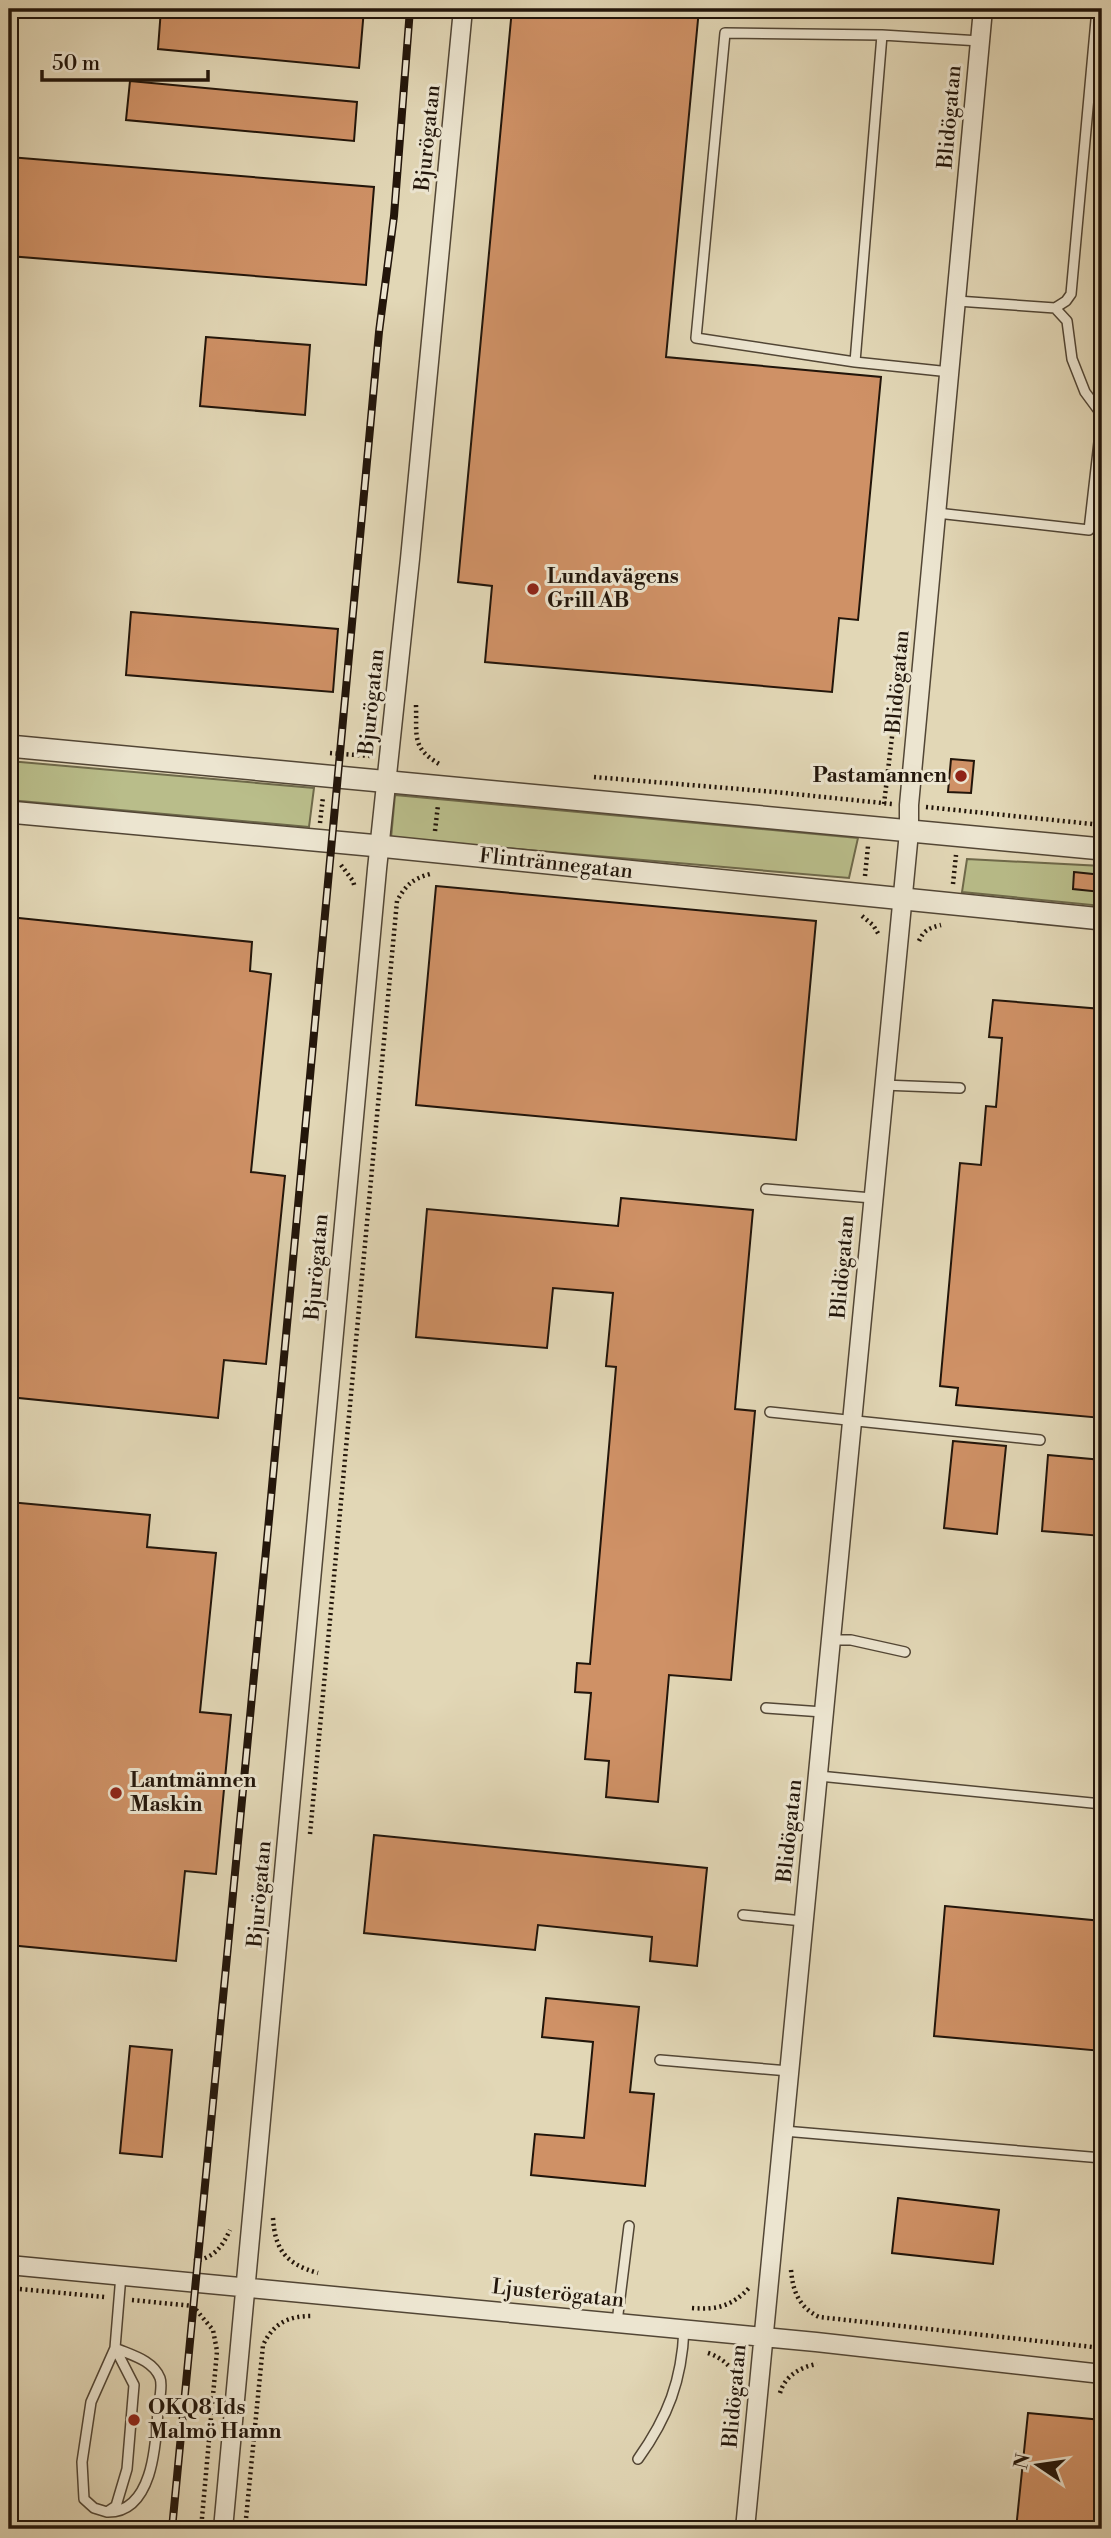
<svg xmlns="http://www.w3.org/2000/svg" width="1111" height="2538" font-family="'Libre Bodoni',serif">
<rect width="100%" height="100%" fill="#e2d7b6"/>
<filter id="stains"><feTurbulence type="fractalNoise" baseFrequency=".00286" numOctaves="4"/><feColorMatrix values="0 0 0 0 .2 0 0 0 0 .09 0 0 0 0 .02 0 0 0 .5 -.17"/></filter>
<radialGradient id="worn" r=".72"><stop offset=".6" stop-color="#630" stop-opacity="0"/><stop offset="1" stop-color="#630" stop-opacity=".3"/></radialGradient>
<path fill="#b9bd8a" stroke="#6e694a" stroke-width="2" d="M9,761L314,788L309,827L9,800Z
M395,795L858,838L849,878L391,838Z
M967,859L1102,866V906L962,892Z"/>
<path fill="#cf9166" stroke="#22150a" stroke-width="2" d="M161,9H364L359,68L158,49Z
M512,9H699L666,357L881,377L858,620L839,618L832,692L485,662L492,586L458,582Z
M130,81L357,102L354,141L126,120Z
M9,157L374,187L366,285L9,256Z
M206,337L310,345L305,415L200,406Z
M131,612L338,629L333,692L126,675Z
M951,759L974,761L971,793L948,792Z
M1074,872L1102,875L1101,892L1073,889Z
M436,886L816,921L796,1140L416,1105Z
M9,917L252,942L250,971L271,974L251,1172L285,1176L266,1364L224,1360L218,1418L9,1397Z
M993,1000L1102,1009V1418L956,1405L958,1388L940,1386L960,1163L981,1165L986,1106L996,1107L1002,1038L989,1037Z
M621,1198L753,1210L735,1409L755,1411L731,1680L669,1675L658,1802L606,1797L609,1761L585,1759L591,1693L575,1692L577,1663L590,1664L616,1367L606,1366L613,1293L553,1288L547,1348L416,1337L427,1209L618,1226Z
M953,1441L1006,1446L997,1534L944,1528Z
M1048,1455L1102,1460V1536L1042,1531Z
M9,1502L150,1515L147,1547L216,1553L200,1712L231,1715L216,1874L185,1871L176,1961L9,1945Z
M374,1835L707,1868L697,1966L650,1961L652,1937L538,1925L535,1950L364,1933Z
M945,1906L1102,1921V2051L934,2036Z
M546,1998L639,2007L630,2092L654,2094L645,2186L531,2175L535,2134L584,2138L593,2042L542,2037Z
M130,2046L172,2050L162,2157L120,2153Z
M898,2198L999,2210L993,2264L892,2253Z
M1028,2413L1102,2420V2529H1016Z"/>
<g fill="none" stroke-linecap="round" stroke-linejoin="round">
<defs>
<path id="service" d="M957,301L1055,308L1066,301L1071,294L1097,9
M1055,308L1067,321L1072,359L1085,392L1102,415
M855,362L696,338L725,33L882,35
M950,372L855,362L882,35L980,41
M937,513L1089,530L1102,416
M883,1085L960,1088
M766,1189L872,1198
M770,1412L1040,1440
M830,1640H851L905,1652
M766,1708L823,1712
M819,1776L1102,1804
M743,1915L803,1921
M660,2060L789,2071
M784,2131L1102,2158
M617,2322L629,2226
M115,2348L134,2385L127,2469L116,2506L107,2512L94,2508L84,2499L82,2462L91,2402L115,2348L121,2275
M638,2459C668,2417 682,2380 684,2329
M107,2512C153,2513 156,2444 158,2410C159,2401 163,2386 160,2378C153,2360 131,2355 115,2348"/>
<path id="minor" d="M9,2265L816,2342L1102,2374
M223,2529L377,869L410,559L463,9
M745,2529L909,832V805L983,9"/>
<path id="tertiary" d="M9,746L1102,849
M9,812L379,846L1102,919"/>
</defs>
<use href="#service" stroke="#524635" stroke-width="12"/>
<use href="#minor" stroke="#524635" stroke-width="21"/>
<use href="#tertiary" stroke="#524635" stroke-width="24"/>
<path stroke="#22150a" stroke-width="4.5" stroke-dasharray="2 3.5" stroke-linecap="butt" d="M416,705C417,737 411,748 441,765
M330,753L370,756
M358,754L371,740
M594,777L775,792L892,804
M884,804L898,686
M926,807L1102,825
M320,823L323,797
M435,831L438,805
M341,865L353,881L355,888
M865,876L868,846
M953,884L956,855
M862,916L873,925L879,935
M919,941C924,930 929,928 941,925
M310,1834L397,901C406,885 412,879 430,874
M273,2218C275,2250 286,2264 318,2273
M194,2261C214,2258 222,2247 230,2230
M791,2270C793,2292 799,2307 819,2317L1102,2348
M9,2288L105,2297
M132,2300L193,2306L213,2330L217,2351L201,2529
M692,2308C718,2310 732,2306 750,2287
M708,2353C723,2358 731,2367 740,2380
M780,2393C785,2376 800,2367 817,2364
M245,2529L263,2345C274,2323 288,2316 312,2316"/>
<use href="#service" stroke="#ece5d0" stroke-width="9"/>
<use href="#minor" stroke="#ece5d0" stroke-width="18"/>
<use href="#tertiary" stroke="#ece5d0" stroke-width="21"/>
<defs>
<path id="rail" d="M172,2529L269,1519L379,332L394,216L410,9"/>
</defs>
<use href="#rail" stroke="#22150a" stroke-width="8"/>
<use href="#rail" stroke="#ece5d0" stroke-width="5" stroke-dasharray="16" stroke-linecap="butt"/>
</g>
<g fill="#8f2418" stroke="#ece5d0" stroke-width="2.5">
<circle cx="533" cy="589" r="7"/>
<circle cx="961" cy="776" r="7"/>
<circle cx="116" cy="1793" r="7"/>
<circle cx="134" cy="2420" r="7"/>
</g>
<g text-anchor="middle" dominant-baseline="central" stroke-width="6" stroke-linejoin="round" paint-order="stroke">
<g font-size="21" fill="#22150a" stroke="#ece5d0">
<text transform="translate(950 117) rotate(-85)">Blidögatan</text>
<text transform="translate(428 138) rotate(-84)">Bjurögatan</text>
<text transform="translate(898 682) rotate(-85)">Blidögatan</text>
<text transform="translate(372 702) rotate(-84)">Bjurögatan</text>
<text transform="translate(556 864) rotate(6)">Flintrännegatan</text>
<text transform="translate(317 1267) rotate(-85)">Bjurögatan</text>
<text transform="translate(843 1267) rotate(-85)">Blidögatan</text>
<text transform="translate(790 1831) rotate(-84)">Blidögatan</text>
<text transform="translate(260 1894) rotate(-85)">Bjurögatan</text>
<text transform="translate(558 2294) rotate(6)">Ljusterögatan</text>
<text transform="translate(735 2396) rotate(-85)">Blidögatan</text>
</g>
<g font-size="21" font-weight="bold" fill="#22150a" stroke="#ece5d0" text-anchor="start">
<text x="547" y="577">Lundavägens<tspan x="547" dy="24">Grill AB</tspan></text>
<text x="947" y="776" text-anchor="end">Pastamannen</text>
<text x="130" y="1781">Lantmännen<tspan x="130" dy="24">Maskin</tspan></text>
<text x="148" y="2408">OKQ8 Ids<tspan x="148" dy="24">Malmö Hamn</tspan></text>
</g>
</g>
<rect width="1111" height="2538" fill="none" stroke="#e2d7b6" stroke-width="35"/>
<rect x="10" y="10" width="1090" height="2517" fill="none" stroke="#22150a" stroke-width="3.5"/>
<rect x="18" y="18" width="1076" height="2503" fill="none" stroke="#22150a" stroke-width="2"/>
<g transform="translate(1038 2465) rotate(283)" stroke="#ece5d0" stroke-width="5" paint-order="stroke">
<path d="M0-5L12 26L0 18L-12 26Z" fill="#22150a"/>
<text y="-10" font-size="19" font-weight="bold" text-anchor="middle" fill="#22150a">N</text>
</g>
<path d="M42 70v10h166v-10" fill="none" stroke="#22150a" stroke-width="3.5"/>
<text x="52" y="70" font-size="21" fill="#22150a" stroke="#ece5d0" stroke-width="5" paint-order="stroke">50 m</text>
<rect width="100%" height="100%" filter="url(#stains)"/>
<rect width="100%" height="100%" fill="url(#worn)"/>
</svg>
